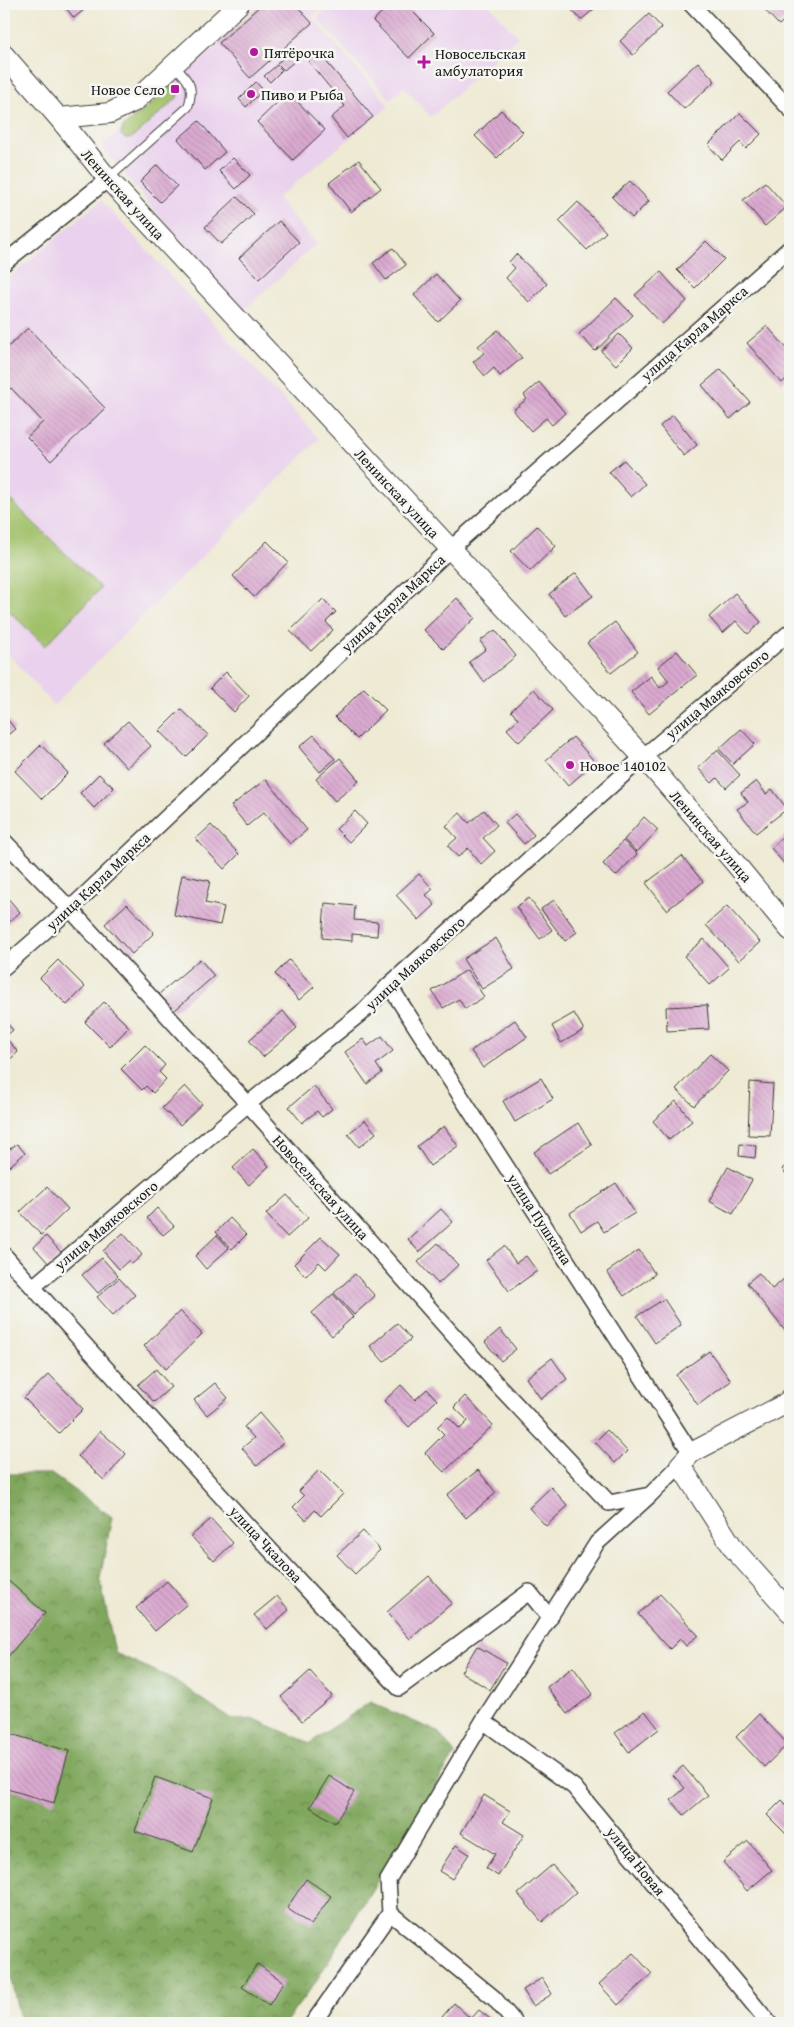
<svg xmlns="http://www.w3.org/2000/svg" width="794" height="2027" font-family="'Gentium Book Plus',serif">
<defs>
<pattern id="forest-crowns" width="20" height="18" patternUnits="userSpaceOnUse" patternTransform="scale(1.25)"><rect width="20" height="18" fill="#80a75d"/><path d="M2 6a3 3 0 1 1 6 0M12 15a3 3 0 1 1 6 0" fill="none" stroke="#68874c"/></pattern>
<pattern id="building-back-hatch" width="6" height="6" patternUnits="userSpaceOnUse" patternTransform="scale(1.25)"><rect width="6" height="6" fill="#daa9d0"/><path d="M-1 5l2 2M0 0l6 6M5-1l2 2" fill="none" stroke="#ba91b2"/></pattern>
</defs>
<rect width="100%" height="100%" fill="#f6f6f2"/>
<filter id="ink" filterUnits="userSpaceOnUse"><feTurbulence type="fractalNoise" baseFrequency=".02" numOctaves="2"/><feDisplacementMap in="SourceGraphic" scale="10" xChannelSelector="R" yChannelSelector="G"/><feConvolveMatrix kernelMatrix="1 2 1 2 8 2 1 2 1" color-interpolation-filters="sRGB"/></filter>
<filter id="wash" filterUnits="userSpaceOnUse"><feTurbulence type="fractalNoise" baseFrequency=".0096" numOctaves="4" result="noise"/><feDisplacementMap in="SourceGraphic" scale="20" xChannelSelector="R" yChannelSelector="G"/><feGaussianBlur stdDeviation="1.12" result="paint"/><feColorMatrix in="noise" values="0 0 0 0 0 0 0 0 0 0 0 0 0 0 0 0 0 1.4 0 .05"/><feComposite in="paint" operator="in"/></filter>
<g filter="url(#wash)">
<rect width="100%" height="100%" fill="#eeead4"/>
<path fill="#ead1ed" d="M265,4H325L312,17L389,106L277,198L316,244L241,313L101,146Z
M333,4H488L518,37L431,117L404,87L390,99L317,18Z
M101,200L319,439L54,705L4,649V282Z"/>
<path fill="#a1c169" stroke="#5e6e42" d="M171,87L177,92L178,96L176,99L132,138H124L121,135L123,127Z
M4,494L101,588L45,646L4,606Z"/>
<path fill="url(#forest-crowns)" stroke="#4e623c" d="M4,1474H51L112,1517L100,1578L115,1653L175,1680L215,1709L235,1720L254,1719L310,1743L370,1702L438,1732L455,1754L315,1983L285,2023H21L4,1950Z"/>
<g id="blocks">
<path fill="url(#building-back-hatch)" d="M63,4H91L74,18Z
M262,4H295L312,23L250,78L219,43Z
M299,4H309L303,9Z
M390,4H405L434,33L409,58L373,21Z
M570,4H600L581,20L568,6Z
M765,4H790V15L779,25L762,7Z
M649,14L662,28L633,55L620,41Z
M318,52L373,117L347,138L331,118L345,106L308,61Z
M290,53L296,60L284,70L277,63Z
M698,62L715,81L684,109L667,91Z
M277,65L282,70L270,82L264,76Z
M256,82L263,90L246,107L239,99Z
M288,92L325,130L293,160L257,122Z
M501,110L523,132L497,158L475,136Z
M740,113L761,134L746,149L740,142L722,160L708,145Z
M199,121L225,152L205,170L178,139Z
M233,158L250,175L236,189L219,171Z
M359,160L381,188L351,212L329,183Z
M157,165L177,186L160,202L140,182Z
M630,181L649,201L632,218L612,197Z
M765,182L787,207L765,226L743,200Z
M237,197L254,214L221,244L205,227Z
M578,202L606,232L587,250L559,221Z
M279,221L299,242L259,279L239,258Z
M706,241L724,259L695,288L677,270Z
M393,248L406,265L386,280L373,263Z
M516,254L547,284L529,302L506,278L515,268L509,262Z
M661,272L687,301L662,324L635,295Z
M436,274L460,301L438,322L414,295Z
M616,298L633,315L595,351L579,334Z
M767,326L790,352V375L782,383L747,343Z
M28,328L105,408L51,461L27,437L43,422L11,388L4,395V351Z
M498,330L522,358L500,376L494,368L485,376L473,362L484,353L478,346Z
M619,334L633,348L616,365L601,351Z
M721,369L750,402L730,419L702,385Z
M539,382L565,413L552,425L546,418L531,431L513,410L527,399L524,395Z
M673,415L697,445L684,456L660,426Z
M624,460L645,484L631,497L609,472Z
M537,526L556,546L530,571L511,551Z
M267,541L288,562L254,597L233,576Z
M576,573L593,596L565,616L549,594Z
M735,593L761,622L748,634L736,621L723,633L709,617Z
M457,598L475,618L443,649L424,630Z
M323,599L336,612L326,622L333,630L311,651L290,631Z
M615,622L638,652L611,673L587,643Z
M495,630L516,656L484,682L469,662L486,649L480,641Z
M677,651L697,675L649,714L631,692L651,676L660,688L669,681L658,667Z
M226,672L249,696L234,712L210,688Z
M364,688L386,710L357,739L335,717Z
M534,689L553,710L519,742L507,729L518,719L511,711Z
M181,709L208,735L186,757L159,731Z
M4,715L15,729L4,738Z
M128,721L151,746L127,768L104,743Z
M741,729L755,744L733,764L719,749Z
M314,735L335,759L320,772L299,747Z
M573,737L595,762L568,786L546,760Z
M41,745L68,773L42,799L15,771Z
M717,750L740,775L726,788L717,778L712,783L698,768Z
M340,758L359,781L335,801L316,779Z
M99,774L114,788L94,808L80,793Z
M266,779L307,830L290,844L264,812L247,826L231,806Z
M756,781L766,794L772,789L787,809L756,833L737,809L748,802L741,793Z
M484,810L497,825L483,838L495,851L481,864L468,848L458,857L448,846L457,838L446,826L460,813L469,823Z
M355,811L367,824L349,842L336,829Z
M515,814L534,835L524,844L505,823Z
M644,817L658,830L637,852L624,840Z
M211,825L239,854L224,869L196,839Z
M790,831V871L771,848Z
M623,841L637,854L616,876L603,864Z
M682,856L703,882L667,910L646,883Z
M419,874L433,889L426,895L435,905L419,920L396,895Z
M182,875L210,881L205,903L224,907L220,925L174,915Z
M5,895L20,912L4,927V896Z
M529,898L552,930L540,939L516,907Z
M554,900L577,932L565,941L541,909Z
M325,903L355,906L354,920L378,922L377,936L352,934V941L322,938Z
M127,904L154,933L132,954L105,924Z
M727,906L760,942L739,961L706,925Z
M496,938L514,969L482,989L463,959Z
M704,939L729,968L710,985L684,956Z
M200,959L214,976L174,1011L159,994Z
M58,960L85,987L67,1005L40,978Z
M289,960L314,987L299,1000L275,974Z
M467,970L484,997L465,1009L459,999L443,1008L432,991Z
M104,1002L129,1027L110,1047L85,1022Z
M707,1005L709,1029L667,1031L666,1007Z
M283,1011L297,1028L263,1057L249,1040Z
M574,1013L584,1030L561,1043L552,1026Z
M4,1020L13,1030L5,1037L18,1052L4,1065Z
M515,1020L527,1037L483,1068L471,1051Z
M382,1036L393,1051L376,1064L382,1073L367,1084L345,1052L363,1039L368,1046Z
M145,1045L165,1065L159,1072L166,1079L153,1093L146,1086L142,1090L121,1069Z
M710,1054L728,1071L694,1106L676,1089Z
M541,1078L553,1099L515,1122L503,1101Z
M750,1082L773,1084L770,1136L748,1135Z
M185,1086L202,1104L180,1125L162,1108Z
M314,1086L332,1109L322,1117L317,1111L302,1123L289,1107Z
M676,1101L692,1121L669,1140L653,1121Z
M365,1120L376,1133L359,1147L348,1134Z
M578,1123L592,1145L548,1174L534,1152Z
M444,1126L458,1146L430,1166L417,1146Z
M4,1142L10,1149L17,1144L25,1153L4,1171Z
M740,1144L756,1146L755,1158L739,1156Z
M253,1149L269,1166L249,1185L233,1168Z
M790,1162V1179L782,1169Z
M728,1167L752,1180L733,1214L709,1201Z
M616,1183L635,1213L604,1232L597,1221L581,1231L570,1213Z
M47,1187L68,1209L41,1235L20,1212Z
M287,1195L308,1218L287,1237L266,1214Z
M157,1208L174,1226L163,1235L147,1218Z
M441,1209L453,1222L419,1252L408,1239Z
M230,1218L246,1235L232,1249L216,1232Z
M123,1233L142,1255L132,1264L129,1260L119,1269L103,1251Z
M217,1235L229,1248L206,1269L195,1256Z
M46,1236L62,1253L50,1265L34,1247Z
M321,1237L340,1254L326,1269L319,1262L306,1276L294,1264Z
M438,1243L458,1265L438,1284L418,1262Z
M504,1246L516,1263L526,1256L537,1271L509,1291L486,1260Z
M639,1250L655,1274L624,1296L607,1272Z
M102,1258L118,1276L98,1293L82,1275Z
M759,1273L772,1289L789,1275L790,1276V1337L747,1283Z
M355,1274L375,1296L354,1315L334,1293Z
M119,1278L135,1295L113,1315L97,1297Z
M333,1294L353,1317L332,1336L312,1313Z
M664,1299L681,1325L655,1343L637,1316Z
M180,1311L202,1334L166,1369L144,1346Z
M397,1323L411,1339L384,1362L370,1346Z
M500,1329L516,1349L501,1361L485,1342Z
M709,1351L731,1381L698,1405L676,1375Z
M552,1358L567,1379L541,1399L526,1378Z
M156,1369L171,1387L154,1402L138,1385Z
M49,1374L83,1409L59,1433L24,1398Z
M215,1383L228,1398L207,1415L194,1400Z
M401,1385L415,1400L427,1389L437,1400L409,1427L384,1401Z
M465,1396L493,1425L444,1472L425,1453L444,1434L437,1427L448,1417L460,1429L468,1421L454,1407Z
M259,1413L284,1442L257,1466L242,1448L254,1438L244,1427Z
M607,1430L627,1451L615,1463L595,1442Z
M100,1431L126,1454L104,1480L78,1456Z
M319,1470L343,1494L321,1516L315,1510L306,1520L293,1507L304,1496L299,1491Z
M478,1470L496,1493L466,1518L447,1495Z
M551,1487L568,1506L546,1526L529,1508Z
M211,1519L233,1543L214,1561L191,1536Z
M363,1531L380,1550L355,1574L337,1555Z
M429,1576L452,1603L410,1639L387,1612Z
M4,1577L45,1613L4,1661Z
M167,1581L187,1604L155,1631L136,1608Z
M660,1594L698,1635L686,1646L680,1639L670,1649L638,1614Z
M277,1596L289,1610L267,1629L254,1615Z
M477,1646L506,1663L490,1690L461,1672Z
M573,1667L593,1694L567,1714L547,1687Z
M310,1671L332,1696L302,1721L281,1697Z
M645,1711L659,1729L629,1752L615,1733Z
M759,1714L788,1744L764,1767L736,1737Z
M11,1734L69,1751L54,1803L4,1788V1759Z
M683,1766L708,1795L684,1815L671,1800L685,1788L673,1775Z
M329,1776L354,1792L335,1823L310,1807Z
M155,1777L213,1798L193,1852L135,1831Z
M484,1795L510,1811L503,1822L524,1835L498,1876L486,1868L495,1854L461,1833Z
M782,1800L790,1809V1838L767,1815Z
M748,1841L772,1870L747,1891L723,1862Z
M456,1845L469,1854L452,1879L439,1871Z
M552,1865L576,1892L542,1922L518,1894Z
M306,1879L331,1896L311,1925L287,1908Z
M633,1953L652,1974L618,2005L599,1984Z
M257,1964L284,1982L269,2005L242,1987Z
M542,1978L552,1994L533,2006L523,1990Z
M454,2003L471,2019L479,2010L495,2023H437Z"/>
</g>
</g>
<g filter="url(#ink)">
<use href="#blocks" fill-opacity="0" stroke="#3c3b38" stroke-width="1"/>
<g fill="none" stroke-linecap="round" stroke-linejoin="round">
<defs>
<path id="service" d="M109,178L188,107C195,85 189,82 175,66"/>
<path id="minor" d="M691,4L790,109
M4,263L108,179
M4,841L70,909L248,1104L494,1381L609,1503L650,1495
M4,967L70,909L449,550L790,248
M389,985L691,1453
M4,1255L247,1525L399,1688L529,1592L550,1618
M33,1287L248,1104L366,1009L389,985L643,757L790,632
M483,1721L574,1787L769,2023
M390,1913L494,1998L515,2023
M313,2023L390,1913L388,1880L483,1721L597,1543L650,1495L680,1465"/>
<path id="tertiary" d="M4,55L59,118L108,179L643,757L735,863L790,930
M59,118L110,113L135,101L239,4
M790,1399L785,1404L691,1453L680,1465L734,1549L790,1612"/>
</defs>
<use href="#service" stroke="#3c3b38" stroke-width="10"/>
<use href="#minor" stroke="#3c3b38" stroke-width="18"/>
<use href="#tertiary" stroke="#3c3b38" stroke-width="22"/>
<use href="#service" stroke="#fff" stroke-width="8"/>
<use href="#minor" stroke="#fff" stroke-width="15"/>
<use href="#tertiary" stroke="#fff" stroke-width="20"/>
</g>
</g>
<g fill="#b5179e" stroke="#f6f6f2" stroke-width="2">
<circle cx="254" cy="52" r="5"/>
<path d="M421.5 54.5h5v5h5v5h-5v5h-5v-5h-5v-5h5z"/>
<rect x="170" y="84" width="10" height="10" rx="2.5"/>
<circle cx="251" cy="94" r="5"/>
<circle cx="570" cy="765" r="5"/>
</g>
<g text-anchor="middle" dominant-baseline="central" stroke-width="5" stroke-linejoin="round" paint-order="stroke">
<g font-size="15" fill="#1c1c1c" stroke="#f6f6f2" text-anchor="start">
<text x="264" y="52">Пятёрочка</text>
<text x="435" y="53">Новосельская<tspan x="435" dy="17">амбулатория</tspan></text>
<text x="165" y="89" text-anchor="end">Новое Село</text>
<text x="261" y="94">Пиво и Рыба</text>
<text x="580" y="765">Новое 140102</text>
</g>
<g font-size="15" fill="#1c1c1c" stroke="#f6f6f2">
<text transform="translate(123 194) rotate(48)">Ленинская улица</text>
<text transform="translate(694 333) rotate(-41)">улица Карла Маркса</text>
<text transform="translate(397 493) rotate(47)">Ленинская улица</text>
<text transform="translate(393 603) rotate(-43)">улица Карла Маркса</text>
<text transform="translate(717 694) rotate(-40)">улица Маяковского</text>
<text transform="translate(711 836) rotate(49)">Ленинская улица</text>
<text transform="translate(98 881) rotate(-43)">улица Карла Маркса</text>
<text transform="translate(415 963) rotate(-43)">улица Маяковского</text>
<text transform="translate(321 1187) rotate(48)">Новосельская улица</text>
<text transform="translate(540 1219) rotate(57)">улица Пушкина</text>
<text transform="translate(106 1225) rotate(-40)">улица Маяковского</text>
<text transform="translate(266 1544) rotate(47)">улица Чкалова</text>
<text transform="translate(636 1861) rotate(51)">улица Новая</text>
</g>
</g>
<rect width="794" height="2027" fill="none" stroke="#f6f6f2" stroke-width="20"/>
</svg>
